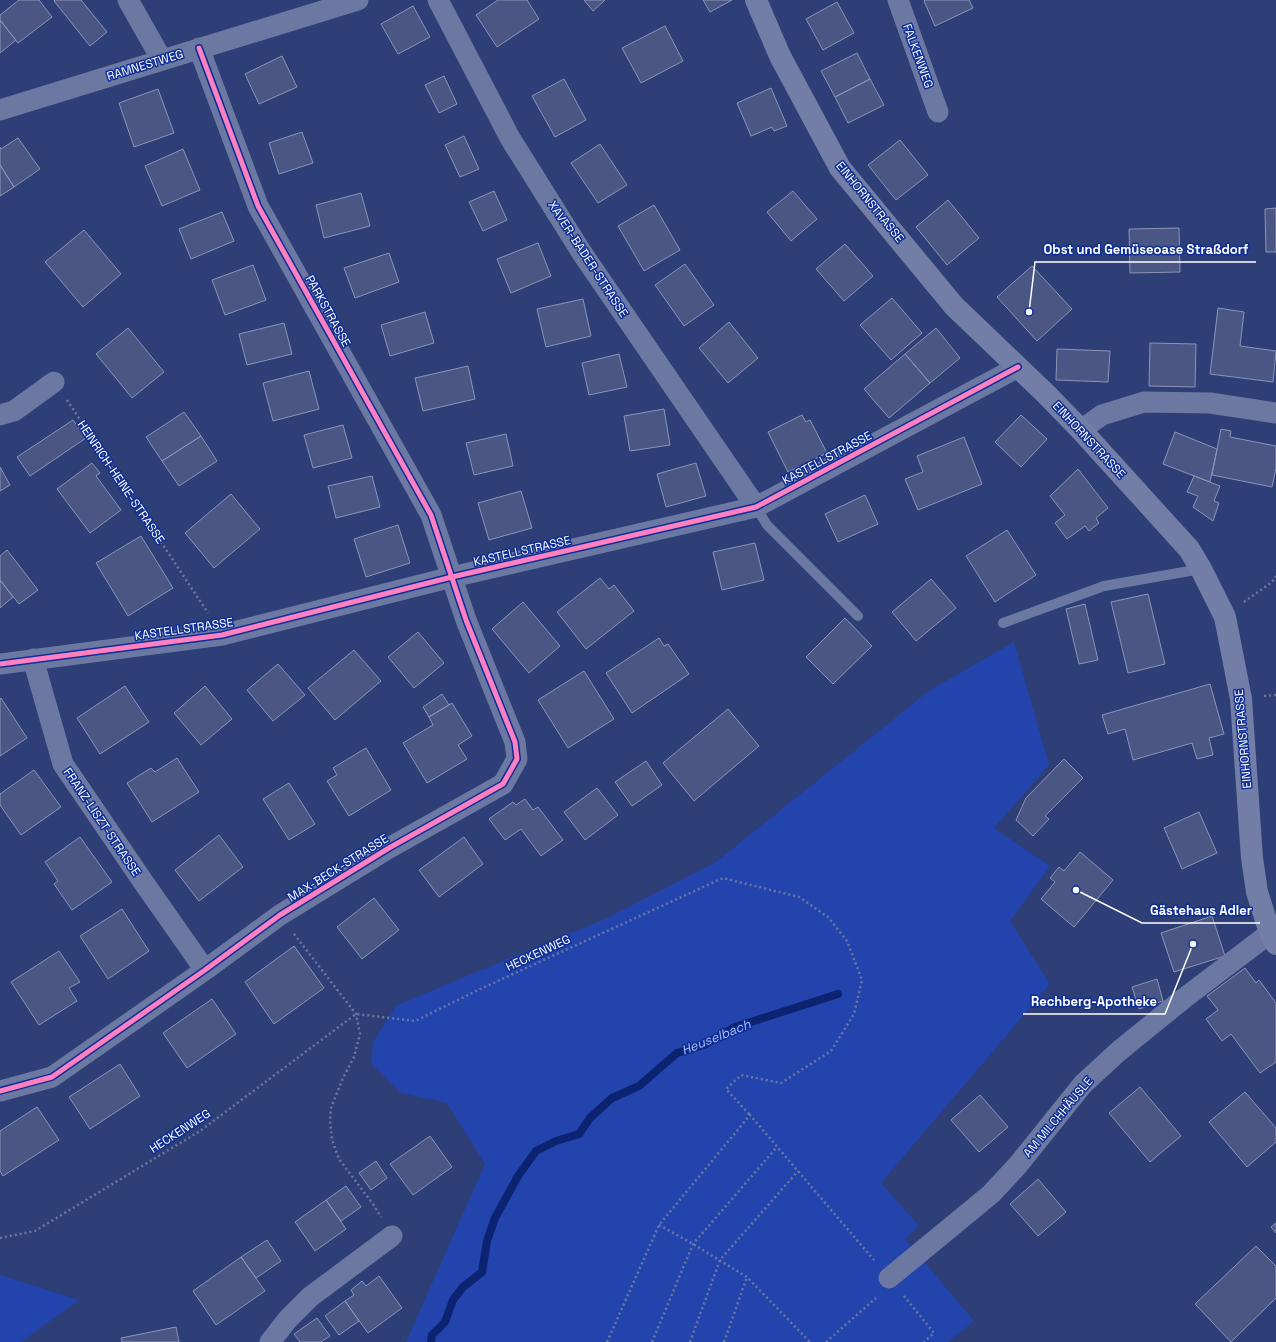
<svg xmlns="http://www.w3.org/2000/svg" width="1276" height="1342" font-family="'Space Grotesk',sans-serif">
<rect width="100%" height="100%" fill="#2e3e76"/>
<path fill="#2244ac" d="M1014,642L1049,765L994,828L1050,866L1010,921L1050,984L881,1183L919,1226L905,1239L974,1321L948,1342H406L485,1164L447,1103L401,1093L371,1063L374,1040L397,1005L605,919L716,862L930,690Z
M0,1275L79,1300L21,1342H0Z"/>
<g fill="none" stroke-linecap="round" stroke-linejoin="round">
<path stroke="#0b2371" stroke-width="8" d="M431,1342L432,1335L445,1322L453,1300L463,1287L482,1272L487,1241L495,1218L518,1176L536,1151L556,1141L579,1134L590,1118L612,1098L639,1086L677,1053L704,1045L735,1027L838,994"/>
</g>
<path fill="#4a5784" stroke="#8c95b6" d="M19,0H39L52,17L18,43L0,20V15Z
M55,0H81L107,32L90,46L54,1Z
M498,0H527L539,19L497,47L476,15Z
M584,0H605L593,11Z
M703,0H732L710,12Z
M925,0H969L973,8L935,26L924,1Z
M837,2L854,33L823,50L806,19Z
M413,6L430,37L398,54L381,24Z
M0,20L16,40L0,53Z
M665,26L683,61L641,83L622,48Z
M857,53L870,79L835,97L821,71Z
M282,56L297,87L259,104L245,74Z
M444,76L457,104L439,113L425,85Z
M564,79L586,120L555,137L532,96Z
M870,79L884,105L848,123L835,97Z
M771,88L787,126L774,131L772,127L751,136L737,103Z
M158,89L174,133L134,147L119,103Z
M302,132L313,163L279,174L269,143Z
M464,136L479,169L460,177L445,145Z
M18,138L40,169L14,187L0,165V147L1,149Z
M900,140L928,175L896,200L868,165Z
M600,144L627,185L598,203L571,163Z
M183,149L200,190L162,206L145,166Z
M0,165L14,187L0,196Z
M494,191L507,220L483,231L469,202Z
M793,191L817,219L791,241L767,212Z
M361,193L370,226L324,238L316,205Z
M948,200L979,238L947,265L916,227Z
M654,205L680,250L644,271L618,226Z
M1276,208V252H1266L1265,209Z
M222,212L234,241L191,259L179,229Z
M1179,228L1180,272L1130,273L1129,229Z
M84,230L121,274L83,307L45,262Z
M538,243L551,276L511,293L497,259Z
M845,244L873,276L844,301L816,269Z
M389,253L399,282L355,298L344,268Z
M685,264L714,305L684,326L655,285Z
M253,265L266,300L225,315L212,280Z
M1032,266L1072,309L1037,341L997,297Z
M892,298L922,333L891,360L860,325Z
M583,299L591,336L546,347L537,309Z
M1218,308L1244,312L1240,346L1276,351L1273,382L1210,374Z
M425,312L434,343L390,356L381,325Z
M729,322L758,358L728,383L699,348Z
M284,323L292,354L247,365L239,334Z
M128,328L164,372L132,398L96,354Z
M936,328L960,358L930,383L905,354Z
M1150,343L1196,344L1195,387L1149,386Z
M1057,349L1110,351L1108,382L1056,380Z
M619,354L627,387L589,395L582,363Z
M905,354L930,383L889,418L864,389Z
M468,366L475,399L423,411L415,378Z
M309,371L319,409L273,421L263,383Z
M664,409L670,445L630,451L624,416Z
M184,412L201,436L162,461L146,437Z
M802,415L806,422L810,420L827,453L788,472L768,432Z
M1021,415L1047,439L1021,467L995,442Z
M73,420L86,438L30,476L17,457Z
M343,425L352,458L313,468L304,435Z
M1221,429L1231,431L1230,437L1276,446V468L1272,487L1212,475Z
M1175,432L1217,449L1210,482L1163,464Z
M506,434L513,466L474,475L466,443Z
M201,436L217,461L179,486L162,461Z
M964,437L982,484L918,510L905,479L923,472L917,456Z
M92,463L100,473L96,476L121,510L90,533L57,489Z
M696,463L706,496L666,507L657,474Z
M0,467L10,485L0,491Z
M1078,469L1108,508L1096,518L1099,523L1089,531L1085,526L1067,539L1055,523L1065,515L1050,496Z
M372,476L380,507L336,518L328,486Z
M1194,476L1220,486L1214,501L1219,503L1213,521L1193,507L1198,496L1187,492Z
M521,491L532,528L489,540L478,503Z
M231,494L260,529L214,568L185,533Z
M865,495L878,524L838,542L825,514Z
M398,525L410,563L366,577L354,539Z
M1007,530L1036,575L995,602L966,556Z
M141,536L173,588L128,616L96,563Z
M755,543L764,580L722,590L713,552Z
M7,550L38,590L19,604L0,580V556Z
M600,578L609,589L614,585L634,611L586,649L557,612Z
M931,579L956,608L916,641L892,612Z
M0,580L13,597L0,608Z
M1148,594L1165,664L1128,673L1111,602Z
M523,602L560,646L529,673L492,629Z
M1085,604L1098,660L1079,664L1066,609Z
M845,618L872,646L833,684L806,657Z
M418,632L444,663L414,688L388,657Z
M659,638L664,646L668,644L689,674L632,713L606,673Z
M354,650L381,681L335,720L308,688Z
M278,664L305,695L273,721L247,690Z
M584,671L614,719L568,748L538,700Z
M1210,684L1224,734L1209,738L1213,755L1197,759L1192,743L1133,760L1125,729L1108,734L1102,715Z
M125,686L149,722L100,754L77,718Z
M205,686L232,719L201,745L174,713Z
M442,694L449,705L429,717L423,707Z
M1,698L27,738L0,756V699Z
M452,703L472,736L458,745L467,759L427,783L403,743L433,725L429,717Z
M728,709L759,746L694,801L663,763Z
M366,748L391,790L349,816L327,781L337,775L333,768Z
M177,758L199,792L152,822L127,783L151,768L155,772Z
M1064,759L1083,778L1045,816L1049,819L1033,836L1016,820L1026,798Z
M646,761L662,785L632,806L615,782Z
M34,770L61,807L21,835L0,805V794Z
M289,783L315,824L289,840L263,799Z
M597,788L618,815L585,840L564,812Z
M525,799L533,810L538,807L563,840L541,856L521,829L505,840L489,819L513,802L516,805Z
M1199,812L1217,853L1182,869L1164,828Z
M219,835L243,867L199,901L175,870Z
M80,837L112,882L72,910L54,884L58,881L45,862Z
M464,837L483,864L439,897L419,870Z
M1080,852L1113,880L1074,927L1041,899L1055,882L1050,878L1059,867L1064,871Z
M374,898L399,930L362,959L337,927Z
M122,909L149,951L108,979L80,936Z
M1212,916L1225,956L1174,972L1161,933Z
M294,946L324,988L274,1024L245,982Z
M59,951L80,982L69,988L77,1001L39,1025L11,982Z
M1245,968L1256,983L1259,980L1276,1003V1062L1260,1073L1231,1034L1222,1041L1206,1019L1218,1010L1207,996Z
M1157,979L1163,1001L1139,1009L1132,987Z
M212,999L236,1034L187,1068L163,1033Z
M120,1064L140,1096L90,1129L69,1097Z
M1140,1087L1181,1136L1150,1162L1109,1113Z
M1245,1092L1276,1128V1142L1247,1167L1209,1122Z
M980,1095L1008,1127L979,1152L951,1120Z
M37,1107L59,1140L3,1176L0,1171V1131Z
M430,1136L452,1167L413,1195L390,1164Z
M376,1161L387,1178L371,1190L359,1173Z
M1038,1179L1066,1212L1038,1236L1010,1204Z
M346,1186L361,1207L341,1221L326,1200Z
M326,1200L346,1229L315,1251L295,1222Z
M1276,1223V1233L1271,1227Z
M267,1240L281,1261L256,1278L241,1257Z
M1256,1246L1276,1266V1298L1231,1342L1195,1304Z
M241,1257L265,1291L216,1325L193,1291Z
M379,1276L402,1308L368,1333L345,1301L354,1295L351,1290L362,1281L366,1286Z
M345,1301L359,1321L339,1335L325,1316Z
M317,1318L330,1336L321,1342H300L294,1334Z
M176,1327L179,1342H122L121,1338Z"/>
<g fill="none" stroke-linecap="round" stroke-linejoin="round">
<path stroke="#6b78a1" stroke-width="2.5" stroke-dasharray="2 3" stroke-linecap="butt" d="M67,400L208,613
M1244,602L1272,582L1276,576
M1264,696L1276,695
M294,934L356,1014L360,1034L354,1057L343,1078L331,1108L330,1120L332,1140L339,1159L373,1204L381,1217
M659,1225L693,1244L747,1277L810,1342
M0,1238L35,1231L200,1131L356,1014L415,1021L476,991L723,878L799,897L828,917L847,941L862,980L854,1014L831,1051L781,1083L741,1075L726,1089L750,1115
M904,1296L934,1333L924,1342
M607,1342L659,1225L750,1115L874,1260
M652,1342L693,1244L777,1147
M690,1342L720,1260L798,1171
M724,1342L747,1277
M826,1342L876,1298"/>
<path stroke="#6b78a1" stroke-width="10" d="M756,507L767,525L858,616
M1003,623L1104,586L1201,569"/>
<path stroke="#6b78a1" stroke-width="21" d="M128,0L162,60
M438,0L510,138L582,253L756,507
M898,0L938,112
M0,110L358,0
M0,415L14,411L54,382
M1081,430L1102,415L1144,402L1210,403L1276,413
M33,659L63,764L144,883L205,970
M0,664L222,635L452,577L756,507L1018,367
M0,1091L52,1077L205,970L280,915L389,848L503,784L517,759L515,742L466,620L431,515L258,206L199,48
M889,1278L991,1194L1018,1165L1083,1084L1119,1051L1183,999L1270,933
M270,1342L288,1319L310,1297L392,1236"/>
<path stroke="#727ea5" stroke-width="22" d="M756,0L780,56L840,168L954,306L1046,394L1081,430L1189,549L1201,569L1225,617L1241,699L1252,858L1257,892L1270,933L1276,944"/>
<defs>
<path id="cycleway" d="M0,664L222,635L452,577L756,507L1018,367
M0,1091L52,1077L205,970L280,915L389,848L503,784L517,759L515,742L466,620L431,515L258,206L199,48"/>
</defs>
<use href="#cycleway" stroke="#0f2e95" stroke-width="8"/>
<use href="#cycleway" stroke="#ff80c0" stroke-width="5"/>
</g>
<g text-anchor="middle" dominant-baseline="central" stroke-width="3" stroke-linejoin="round" paint-order="stroke">
<g font-size="12" fill="#fff" stroke="#0f2e95">
<text transform="translate(918 56) rotate(70)">FALKENWEG</text>
<text transform="translate(145 65) rotate(-17)">RAMNESTWEG</text>
<text transform="translate(870 202) rotate(51)">EINHORNSTRASSE</text>
<text transform="translate(588 259) rotate(57)">XAVER-BADER-STRASSE</text>
<text transform="translate(328 311) rotate(61)">PARKSTRASSE</text>
<text transform="translate(1089 440) rotate(47)">EINHORNSTRASSE</text>
<text transform="translate(827 458) rotate(-28)">KASTELLSTRASSE</text>
<text transform="translate(121 482) rotate(56)">HEINRICH-HEINE-STRASSE</text>
<text transform="translate(522 551) rotate(-13)">KASTELLSTRASSE</text>
<text transform="translate(184 629) rotate(-8)">KASTELLSTRASSE</text>
<text transform="translate(1243 739) rotate(-95)">EINHORNSTRASSE</text>
<text transform="translate(102 822) rotate(56)">FRANZ-LISZT-STRASSE</text>
<text transform="translate(338 868) rotate(-32)">MAX-BECK-STRASSE</text>
<text transform="translate(538 953) rotate(-25)">HECKENWEG</text>
<text transform="translate(1058 1117) rotate(-50)">AM MILCHHÄUSLE</text>
<text transform="translate(180 1131) rotate(-33)">HECKENWEG</text>
</g>
<g font-size="13" font-style="italic" fill="#a9befb" stroke="#0f2e95">
<text transform="translate(716 1037) rotate(-22)">Heuselbach</text>
</g>
</g>
<path fill="none" stroke="#fff" stroke-width="1.5" d="M1029 312L1035 262H1256M1076 890L1142 923H1260M1193 944L1165 1014H1023"/>
<g fill="#fff" stroke="#0f2e95" stroke-width="1.5">
<circle cx="1029" cy="312" r="4"/>
<circle cx="1076" cy="890" r="4"/>
<circle cx="1193" cy="944" r="4"/>
</g>
<g font-size="13" text-anchor="middle" font-weight="bold" fill="#fff" stroke="#0f2e95" stroke-width="3" stroke-linejoin="round" paint-order="stroke">
<text x="1146" y="254">Obst und Gemüseoase Straßdorf</text>
<text x="1201" y="915">Gästehaus Adler</text>
<text x="1094" y="1006">Rechberg-Apotheke</text>
</g>
</svg>
